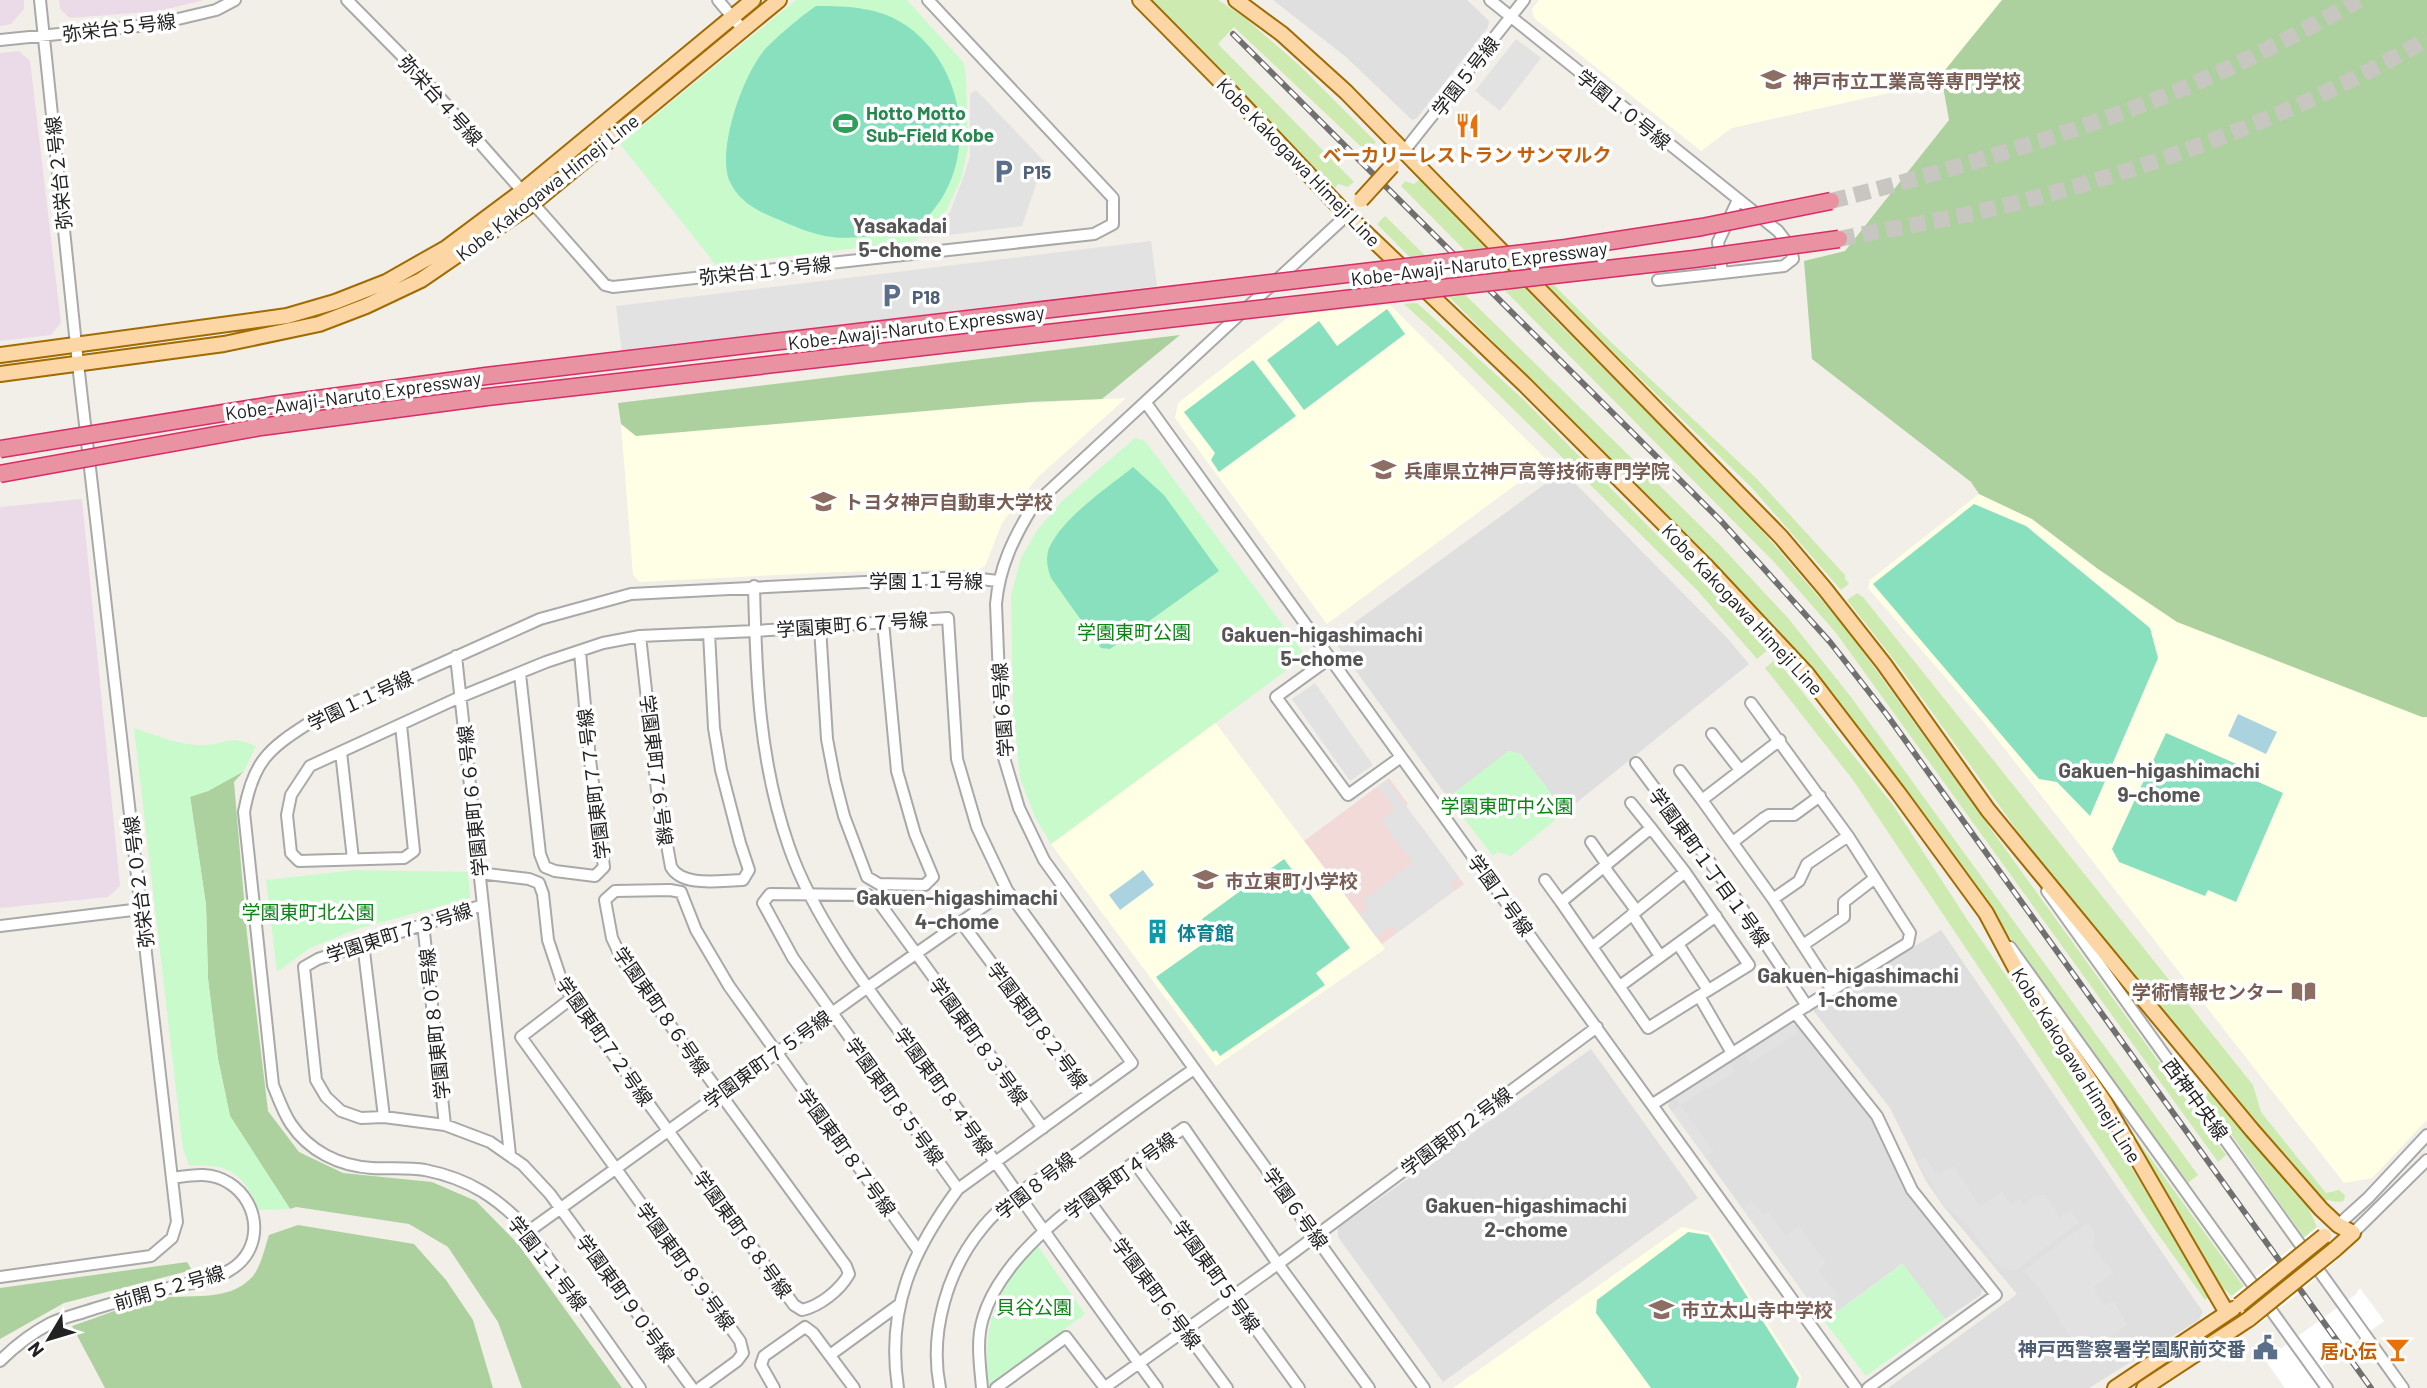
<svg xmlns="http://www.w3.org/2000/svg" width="2427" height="1388" font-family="Barlow,'Noto Sans JP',sans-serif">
<rect width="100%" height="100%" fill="#f2efe9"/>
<path fill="#e0dfdf" d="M1273,0H1467L1489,21L1488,27L1417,118L1412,120L1346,57Z
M1563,471L1728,639L1749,664L1565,812L1521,754L1509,751L1448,798L1335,642L1336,636Z
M1941,930L2203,1312L2199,1320L2089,1388H1888L2017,1294L1944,1207L1926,1181L1890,1108L1812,1009Z
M1792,1024L1799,1026L1868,1114L1913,1199L1982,1286L1981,1295L1945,1319L1902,1264L1824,1321L1668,1106L1670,1099Z
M1591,1049L1698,1198L1443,1382L1338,1237V1228Z"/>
<path fill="#f2dad9" d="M1389,778L1408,804L1405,807L1464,884L1382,944L1304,841Z"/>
<path fill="#ebdbe8" d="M0,0H24V9L11,24L0,26Z
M59,0H204L159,11L70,18L60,9Z
M19,51L30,61L61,323L51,335L0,341V53Z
M82,499L120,886L108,897L0,908V507Z"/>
<path fill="#ffffe5" d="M1539,0H2002L1941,75L1925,85L1732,128L1701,151L1534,18L1532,9Z
M1390,305L1548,461L1327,624L1175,418L1178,403L1291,315Z
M1126,398L1037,478L1002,523L985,566L980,569L836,572L640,582L633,575L621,424Z
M1979,494L2032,519L2098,569L2422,717H2427V1120L2372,1178L2344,1183L1983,721L1868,588L1870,580Z
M1215,722L1385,949L1216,1066L1051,844Z
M1682,1227L1710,1233L1801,1376L1799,1388H1453Z"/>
<path fill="#cdebb0" d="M1150,0H1218L1244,17L1300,66L1376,142L1373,146L1377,151L1374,159L1234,27L1218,44L1354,182L1348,187L1338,184L1335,188Z
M1421,178L1550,315L1745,511L1848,631L2226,1155L2218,1162L1836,633L1774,562L1401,186L1405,181L1414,184Z
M1385,216L1720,545L1788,618L1851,697L2198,1175L2188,1183L1841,704L1776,627L1377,224Z
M1554,285L1613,344L1757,479L1845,575V579L1849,584L1841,590L1752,488L1546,286Z
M1417,303L1524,400L1769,649L1757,659L1697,590L1439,336L1404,304Z
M1857,593L1863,597L2253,1085L2261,1112L2326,1193L2339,1190L2345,1195L2344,1201C2332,1203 2329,1199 2321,1200L2290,1160L2268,1142L2044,868L1901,669L1847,600Z
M1776,659L1893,805L1968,921L2070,1068L2210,1296L2205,1300L2148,1220L1853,780L1765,668Z
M2201,1091L2215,1095L2308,1207L2317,1227L2304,1238Z
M2133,1134L2244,1287L2232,1296L2224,1289L2220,1292L2129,1137Z"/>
<path fill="#add19e" d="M2002,0H2427V717H2422L2177,622L2098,569L2032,519L1979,494L1971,482L1812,359L1804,261L1845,251L1949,120L1941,75Z
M1180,335L1102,399L1030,402L636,436L621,424L618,403Z
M244,771L234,782L247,934L268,1111L299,1152L343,1173L432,1182L476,1201L518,1244L622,1388H522L498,1322L448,1247L409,1224L296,1207L290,1209L230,1116L218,1059L208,979L206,905L190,796L208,791Z
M298,1225L414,1244L446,1280L473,1320L493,1388H105L72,1326C96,1318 120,1308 144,1301C178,1291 228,1306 253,1276C261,1266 265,1247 269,1235Z
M187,1262L192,1270L64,1303L0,1339V1288Z"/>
<path fill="#c8facc" d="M796,0H907L964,63L966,77L968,148L961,179L946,211L915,241L716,265L620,144Z
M1135,438L1145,441L1306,656L1051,844L1035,817L1020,778L1013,709L1011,595L1021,558L1038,529L1062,501Z
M134,728C155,735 181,746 203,745C230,744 227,734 256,746L244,771L208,791L190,797L206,905L208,979L218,1059L230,1116L290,1209L259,1210C251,1191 240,1171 218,1167C209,1165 199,1166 189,1165L183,1149Z
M1508,751L1521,754L1565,812L1511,856L1498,852L1493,856L1448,798Z
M356,870L468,872L470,898L357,929L310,948L277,972L266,880Z
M1037,1245L1085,1314L989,1386C981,1324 996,1291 1037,1245Z
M1903,1264L1945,1319L1866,1376L1824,1321Z"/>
<path fill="#88e0be" d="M816,6C848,6 880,7 907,26C962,65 976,146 940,201C931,214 921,226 905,232C898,235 888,235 879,235C864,237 847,239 832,237C813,235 794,226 777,219C757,211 738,201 729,180C717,147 744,71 767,47C782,32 799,18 816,6Z
M1387,309L1405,334L1304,410L1267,360L1319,321L1337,346Z
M1253,360L1296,416L1219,472L1211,460L1215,453L1184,412Z
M1133,467L1164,495L1219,571L1110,649L1101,648L1051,578C1047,568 1045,556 1050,546C1066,515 1106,489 1133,467Z
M1974,504L2026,526L2150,628L2158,658L2090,816L2057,782L2039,779L1873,584Z
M2166,733L2257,773L2254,780L2283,793L2236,902L2208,890L2205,896L2119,862L2112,849Z
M1284,859L1350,948L1316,973L1325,985L1220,1056L1216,1050L1213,1052L1156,977L1214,936L1202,919Z
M1688,1232L1708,1235L1799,1378L1796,1388H1651L1596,1313L1597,1300Z"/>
<path fill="#e2e2e2" d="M1516,39L1541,58L1500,111L1475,91Z
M976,90L1044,161L1022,226L923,238L950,212L962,181L970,157V94Z
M1151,241L1157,286L622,352L616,306Z
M1315,683L1373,765L1350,781L1292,699Z
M1387,780L1459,877L1450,884L1455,890L1397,933L1392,925L1376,937L1360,915L1369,909L1363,900L1413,863L1381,820L1395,809L1378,786Z
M1792,1024L1798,1033L1750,1063L1744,1053Z
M1729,1062L1735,1072L1680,1105L1714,1151L1706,1157L1672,1111L1680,1105L1674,1096Z
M1925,1157L1937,1175L1953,1166L1980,1206L2002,1192L2011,1205L2019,1199L2023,1204L2036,1195H2045L2060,1217L2071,1210L2079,1222L2014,1271L1995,1264L1969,1226L1945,1206L1917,1161Z
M1752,1200L1763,1215L1768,1211L1786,1236L1799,1226L1826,1263L1819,1270L1839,1297L1818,1313L1742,1208Z
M2087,1223L2095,1232L2093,1247L2114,1273L2093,1287L2104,1306L2114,1301L2127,1325L2082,1357L2046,1298L2024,1270Z"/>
<path fill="#aad3df" d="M2238,714L2277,732L2266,754L2228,736Z
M1143,870L1154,885L1120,910L1109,895Z"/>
<path fill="#fff" d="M2317,1227L2340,1258L2298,1294L2255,1327L2232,1296Z
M2360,1288L2384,1321L2322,1366L2330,1379L2317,1388H2285L2265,1360L2355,1295Z"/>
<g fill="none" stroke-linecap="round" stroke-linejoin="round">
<path stroke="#c8c6c1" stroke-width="16" stroke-dasharray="16 8" stroke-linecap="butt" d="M1831,201C1939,174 2044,142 2147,103C2220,75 2291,38 2359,0
M1839,239C1879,231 1920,224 1960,216C2116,182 2289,120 2427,39"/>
<defs>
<path id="minor" d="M347,0L412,66L605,285L613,287L1094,234L1113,224V198L928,0
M718,0L744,31
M1490,0L1778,231L1791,248L1793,259L1784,266L1722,273L1718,242L1738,200
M0,40L157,24L216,10L235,0
M1405,150L1524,0
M1347,215L1033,506C1014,537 999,567 996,604L1002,751L1019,808L1044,860L1424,1388
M1658,280L1722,273
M1146,403L1856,1388
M754,586C756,677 759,761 789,847C819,934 896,1025 951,1100C1020,1196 1087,1293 1157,1388
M820,627L827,739L835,781L844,816L867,877L879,884L925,885L933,877L915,834L897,771L883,622
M640,636L657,790L671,867C683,888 722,880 743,880L749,870L740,843L721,770L714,728L709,633
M456,656L510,1155
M1330,658L1276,697L1348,795L1401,757
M520,674L540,854L545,867L555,871L595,876L604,867L590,760L580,652
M1751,703L1848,836L1910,933L1908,943L1795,1013
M401,725L414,851L404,858L299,861L291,853L287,815L291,795L310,766L460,697L546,662L603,643L640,636L755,631L948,618L957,759L977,827L1007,890L1132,1063L958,1189C912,1251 886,1309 898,1388
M1712,734L1740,770
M1780,740L1702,800L1773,899L1832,990
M341,752L353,859
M1636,763L1726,884L1807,1006
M1680,771L1702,800
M1631,803L1651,828
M1591,842L1607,865
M1733,842L1764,818L1769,815H1794L1820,796
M1604,867L1636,910
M479,873L529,879L539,883L543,894L548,940L563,985L794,1305L802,1310C820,1306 840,1290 849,1274L846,1266L622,959L612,938L605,900L615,891L670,890L681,892L696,930L729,986L918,1250
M1545,880L1561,902
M2047,891L2403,1388
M1773,899L1799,881L1807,864L1848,836
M483,905L318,959L304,967L316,1080L326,1097L341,1111L361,1118L384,1117L445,1125L490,1142L523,1165L550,1194L692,1388
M1632,914L1660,956
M961,922L1089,1094
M423,923L445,1125
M0,926L141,909
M363,943L384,1117
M1678,944L1708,990
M1803,945L1844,917V902L1875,878
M1592,947L1685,872
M2010,947L2327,1388
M1620,986L1716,916
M1699,996L1648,1028L1561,902L1651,828L1685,872L1749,965L1699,996L1732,1053
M572,998L521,1037L740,1341L743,1353L737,1361L700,1388
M1653,1104L1795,1013L1877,1116L1912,1190L1996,1295L1868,1388
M1135,1163L1299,1388
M958,1189L793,958L763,903L770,894L868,895L878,901L1043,1128
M1087,1198L1227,1388
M2338,1225L2368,1198L2427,1135
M529,1231L861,992L1007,890
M2353,1233L2427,1160
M0,1277L151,1256L172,1238L177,1222L78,364L40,0
M830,1355L900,1304
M0,1361C15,1346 32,1333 51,1323C62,1318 75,1315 87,1311C114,1303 141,1294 169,1288C188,1283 213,1281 230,1270C264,1250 261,1203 229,1183C211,1171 192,1175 172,1178
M640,1388L529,1231C498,1198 470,1179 425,1170C408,1167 389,1169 372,1168C339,1166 309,1151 291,1124C283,1112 278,1097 273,1085L244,812C253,762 268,749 309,723L540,619L631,594L963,577L998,581
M774,1388L761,1365L764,1356L805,1327L813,1333L854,1388
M940,1388C929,1333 947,1270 983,1227C1008,1196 1048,1174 1080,1151C1118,1123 1155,1096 1194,1069
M982,1388C980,1365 976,1340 983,1318C1006,1239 1119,1175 1184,1128L1278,1264L1369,1388
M996,1388L1066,1337L1105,1388
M1104,1388L1278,1264L1597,1027"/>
<path id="major" d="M1140,0L1227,88L1347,215L1525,385L1705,565L1807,674L1899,794L1986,913L2018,973L2105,1103L2227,1313
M1236,0L1282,34L1346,92L1781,537L1825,589L1884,664L1988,810L2145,1001L2252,1130L2321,1209L2338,1225L2353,1233L2334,1250
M0,355L287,316L335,302L386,282L446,248L521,192L753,0
M0,374L224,344L319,324L366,306L421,280L532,204L779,0
M2115,1388L2233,1309
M2144,1388L2249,1319"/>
</defs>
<use href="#minor" stroke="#a9a9a9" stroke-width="14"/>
<use href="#major" stroke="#a06b00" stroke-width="18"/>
<use href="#minor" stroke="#fff" stroke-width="10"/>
<use href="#major" stroke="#fcd6a4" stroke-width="14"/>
<defs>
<path id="rail" d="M1233,34L1721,521L1830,642L1887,715L2371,1388"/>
</defs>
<use href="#rail" stroke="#707070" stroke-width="6"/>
<use href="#rail" stroke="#fff" stroke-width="3.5" stroke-dasharray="10" stroke-linecap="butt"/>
<defs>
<path id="major-bridge" d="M1361,200L1392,166
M2239,1305L2324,1236
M2249,1319L2334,1250"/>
<path id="highway-bridge" d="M0,449L273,405L486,376L1566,248L1702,227L1831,201
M0,474L261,427L487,397L1694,259L1839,239"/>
</defs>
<use href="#major-bridge" stroke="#a06b00" stroke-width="18" stroke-linecap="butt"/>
<use href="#highway-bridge" stroke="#dc2a67" stroke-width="19" stroke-linecap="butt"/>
<use href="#major-bridge" stroke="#fcd6a4" stroke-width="14"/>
<use href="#highway-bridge" stroke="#e892a2" stroke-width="16"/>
</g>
<defs>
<symbol id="school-bare" viewBox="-9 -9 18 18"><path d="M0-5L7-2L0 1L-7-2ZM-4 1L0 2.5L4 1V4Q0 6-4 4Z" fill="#8d6e63" stroke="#fff" stroke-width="2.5" paint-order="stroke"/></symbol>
<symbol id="stadium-bare" viewBox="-9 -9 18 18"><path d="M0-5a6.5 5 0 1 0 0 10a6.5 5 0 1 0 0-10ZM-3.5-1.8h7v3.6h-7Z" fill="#2e9e5b" stroke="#fff" stroke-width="2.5" paint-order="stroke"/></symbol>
<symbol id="restaurant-bare" viewBox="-9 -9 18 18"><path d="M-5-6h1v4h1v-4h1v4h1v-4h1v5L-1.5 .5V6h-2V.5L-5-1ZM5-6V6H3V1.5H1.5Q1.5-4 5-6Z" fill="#e8710a" stroke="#fff" stroke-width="2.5" paint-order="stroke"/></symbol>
<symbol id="parking-bare" viewBox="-9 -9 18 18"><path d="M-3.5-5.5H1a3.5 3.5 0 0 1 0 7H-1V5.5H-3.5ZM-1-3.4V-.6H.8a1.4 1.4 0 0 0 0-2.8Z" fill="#5c6f8a" stroke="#fff" stroke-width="2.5" paint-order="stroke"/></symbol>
<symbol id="building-bare" viewBox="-9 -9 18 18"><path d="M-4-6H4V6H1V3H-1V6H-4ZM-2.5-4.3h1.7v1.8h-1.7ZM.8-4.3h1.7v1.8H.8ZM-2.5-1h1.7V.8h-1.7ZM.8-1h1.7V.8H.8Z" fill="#0f9aa8" stroke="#fff" stroke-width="2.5" paint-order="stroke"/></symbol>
<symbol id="library-bare" viewBox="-9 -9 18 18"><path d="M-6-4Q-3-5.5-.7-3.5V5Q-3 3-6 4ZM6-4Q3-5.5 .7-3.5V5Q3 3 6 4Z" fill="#8d6e63" stroke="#fff" stroke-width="2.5" paint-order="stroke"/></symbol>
<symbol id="civic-bare" viewBox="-9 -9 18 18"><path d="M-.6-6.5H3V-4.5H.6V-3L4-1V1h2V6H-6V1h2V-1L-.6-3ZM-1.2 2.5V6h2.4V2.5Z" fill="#5c6f8a" stroke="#fff" stroke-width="2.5" paint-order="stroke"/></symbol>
<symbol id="bar-bare" viewBox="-9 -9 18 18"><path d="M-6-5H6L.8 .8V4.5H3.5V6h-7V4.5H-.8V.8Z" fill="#e8710a" stroke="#fff" stroke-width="2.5" paint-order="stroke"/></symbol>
</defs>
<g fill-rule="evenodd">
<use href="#school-bare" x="1756" y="62" width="35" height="35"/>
<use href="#stadium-bare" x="828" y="106" width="35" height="35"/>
<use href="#restaurant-bare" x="1450" y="108" width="35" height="35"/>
<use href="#parking-bare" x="986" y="154" width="35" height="35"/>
<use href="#parking-bare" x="874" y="278" width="35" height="35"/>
<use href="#school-bare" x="1366" y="452" width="35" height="35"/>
<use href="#school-bare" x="806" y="484" width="35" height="35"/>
<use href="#school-bare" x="1188" y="862" width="35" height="35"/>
<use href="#building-bare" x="1140" y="914" width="35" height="35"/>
<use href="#library-bare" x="2286" y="974" width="35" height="35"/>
<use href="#school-bare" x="1644" y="1292" width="35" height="35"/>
<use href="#civic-bare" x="2248" y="1330" width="35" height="35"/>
<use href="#bar-bare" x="2380" y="1332" width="35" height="35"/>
</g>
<g text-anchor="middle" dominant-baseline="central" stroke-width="7" stroke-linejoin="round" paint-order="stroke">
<g font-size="19" fill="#222" stroke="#fff">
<text transform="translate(119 27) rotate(-7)">弥栄台５号線</text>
<text transform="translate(1465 76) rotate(-52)">学園５号線</text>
<text transform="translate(441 100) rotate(48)">弥栄台４号線</text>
<text transform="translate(1624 109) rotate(39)">学園１０号線</text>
<text transform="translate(1299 162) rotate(46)">Kobe Kakogawa Himeji Line</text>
<text transform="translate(58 173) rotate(-96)">弥栄台２号線</text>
<text transform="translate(547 187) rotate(-38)">Kobe Kakogawa Himeji Line</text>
<text transform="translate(1479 263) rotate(-7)">Kobe-Awaji-Naruto Expressway</text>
<text transform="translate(765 270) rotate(-6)">弥栄台１９号線</text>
<text transform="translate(916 327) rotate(-7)">Kobe-Awaji-Naruto Expressway</text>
<text transform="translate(353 395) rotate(-8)">Kobe-Awaji-Naruto Expressway</text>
<text x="926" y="580">学園１１号線</text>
<text transform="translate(1743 609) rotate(47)">Kobe Kakogawa Himeji Line</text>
<text transform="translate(852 624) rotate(-4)">学園東町６７号線</text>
<text transform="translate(360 700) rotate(-25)">学園１１号線</text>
<text transform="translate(1002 710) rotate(-94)">学園６号線</text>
<text transform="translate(657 770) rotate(83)">学園東町７６号線</text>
<text transform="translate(593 784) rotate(-97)">学園東町７７号線</text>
<text transform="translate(472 801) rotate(-96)">学園東町６６号線</text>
<text transform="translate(1710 867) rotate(54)">学園東町１丁目１号線</text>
<text transform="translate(138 882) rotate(-97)">弥栄台２０号線</text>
<text transform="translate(1501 895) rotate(54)">学園７号線</text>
<text transform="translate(399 932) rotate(-18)">学園東町７３号線</text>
<text transform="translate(662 1011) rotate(55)">学園東町８６号線</text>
<text transform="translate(434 1024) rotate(-96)">学園東町８０号線</text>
<text transform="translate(1038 1025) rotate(53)">学園東町８２号線</text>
<text transform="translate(605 1041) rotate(55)">学園東町７２号線</text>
<text transform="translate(979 1041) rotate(54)">学園東町８３号線</text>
<text transform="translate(767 1059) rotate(-36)">学園東町７５号線</text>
<text transform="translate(2077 1065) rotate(58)">Kobe Kakogawa Himeji Line</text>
<text transform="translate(944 1091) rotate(54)">学園東町８４号線</text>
<text transform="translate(2196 1099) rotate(54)">西神中央線</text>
<text transform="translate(895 1101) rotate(54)">学園東町８５号線</text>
<text transform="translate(1456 1131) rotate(-37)">学園東町２号線</text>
<text transform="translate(847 1152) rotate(54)">学園東町８７号線</text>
<text transform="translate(1120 1175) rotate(-36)">学園東町４号線</text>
<text transform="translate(1035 1185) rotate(-38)">学園８号線</text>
<text transform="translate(1296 1208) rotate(54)">学園６号線</text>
<text transform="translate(743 1234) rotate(54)">学園東町８８号線</text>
<text transform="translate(548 1263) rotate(52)">学園１１号線</text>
<text transform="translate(686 1266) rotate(54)">学園東町８９号線</text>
<text transform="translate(1217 1276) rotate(54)">学園東町５号線</text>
<text transform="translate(169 1287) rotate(-16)">前開５２号線</text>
<text transform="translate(1157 1293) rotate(53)">学園東町６号線</text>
<text transform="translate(626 1298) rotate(54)">学園東町９０号線</text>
</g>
<g font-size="19" font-weight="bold" fill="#785e54" stroke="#fff" text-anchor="start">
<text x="1793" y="80">神戸市立工業高等専門学校</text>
<text x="1404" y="470">兵庫県立神戸高等技術専門学院</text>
<text x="844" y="501">トヨタ神戸自動車大学校</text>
<text x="1225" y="880">市立東町小学校</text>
<text x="2284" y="991" text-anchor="end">学術情報センター</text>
<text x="1681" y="1309">市立太山寺中学校</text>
</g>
<g font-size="19" font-weight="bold" fill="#27864d" stroke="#fff" text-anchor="start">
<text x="866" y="112">Hotto Motto<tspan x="866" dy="22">Sub-Field Kobe</tspan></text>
</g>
<g font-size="19" font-weight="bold" fill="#c56008" stroke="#fff">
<text x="1467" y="154">ベーカリーレストラン サンマルク</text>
<text x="2377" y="1350" text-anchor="end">居心伝</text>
</g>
<g font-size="19" font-weight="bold" fill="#4e5e75" stroke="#fff" text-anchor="start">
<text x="1023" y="171">P15</text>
<text x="912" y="296">P18</text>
<text x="2246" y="1348" text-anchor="end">神戸西警察署学園駅前交番</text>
</g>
<g font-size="19" fill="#0c8416" stroke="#fff">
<text x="1134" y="631">学園東町公園</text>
<text x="1507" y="805">学園東町中公園</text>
<text x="308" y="911">学園東町北公園</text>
<text x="1034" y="1306">貝谷公園</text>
</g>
<g font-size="19" font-weight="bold" fill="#0d838f" stroke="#fff" text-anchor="start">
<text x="1177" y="932">体育館</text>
</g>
<g font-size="21" font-weight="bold" fill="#555" stroke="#fff">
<text x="900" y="224">Yasakadai<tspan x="900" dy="24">5-chome</tspan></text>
<text x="1322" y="633">Gakuen-higashimachi<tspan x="1322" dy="24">5-chome</tspan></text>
<text x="2159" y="769">Gakuen-higashimachi<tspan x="2159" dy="24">9-chome</tspan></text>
<text x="957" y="896">Gakuen-higashimachi<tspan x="957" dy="24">4-chome</tspan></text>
<text x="1858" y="974">Gakuen-higashimachi<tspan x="1858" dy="24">1-chome</tspan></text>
<text x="1526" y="1204">Gakuen-higashimachi<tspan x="1526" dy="24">2-chome</tspan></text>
</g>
</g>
<g transform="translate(49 1339) rotate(232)" stroke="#ffffff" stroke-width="5" paint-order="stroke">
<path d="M0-5L12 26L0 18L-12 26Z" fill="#222222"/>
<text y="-10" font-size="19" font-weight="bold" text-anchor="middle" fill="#222222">N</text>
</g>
</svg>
